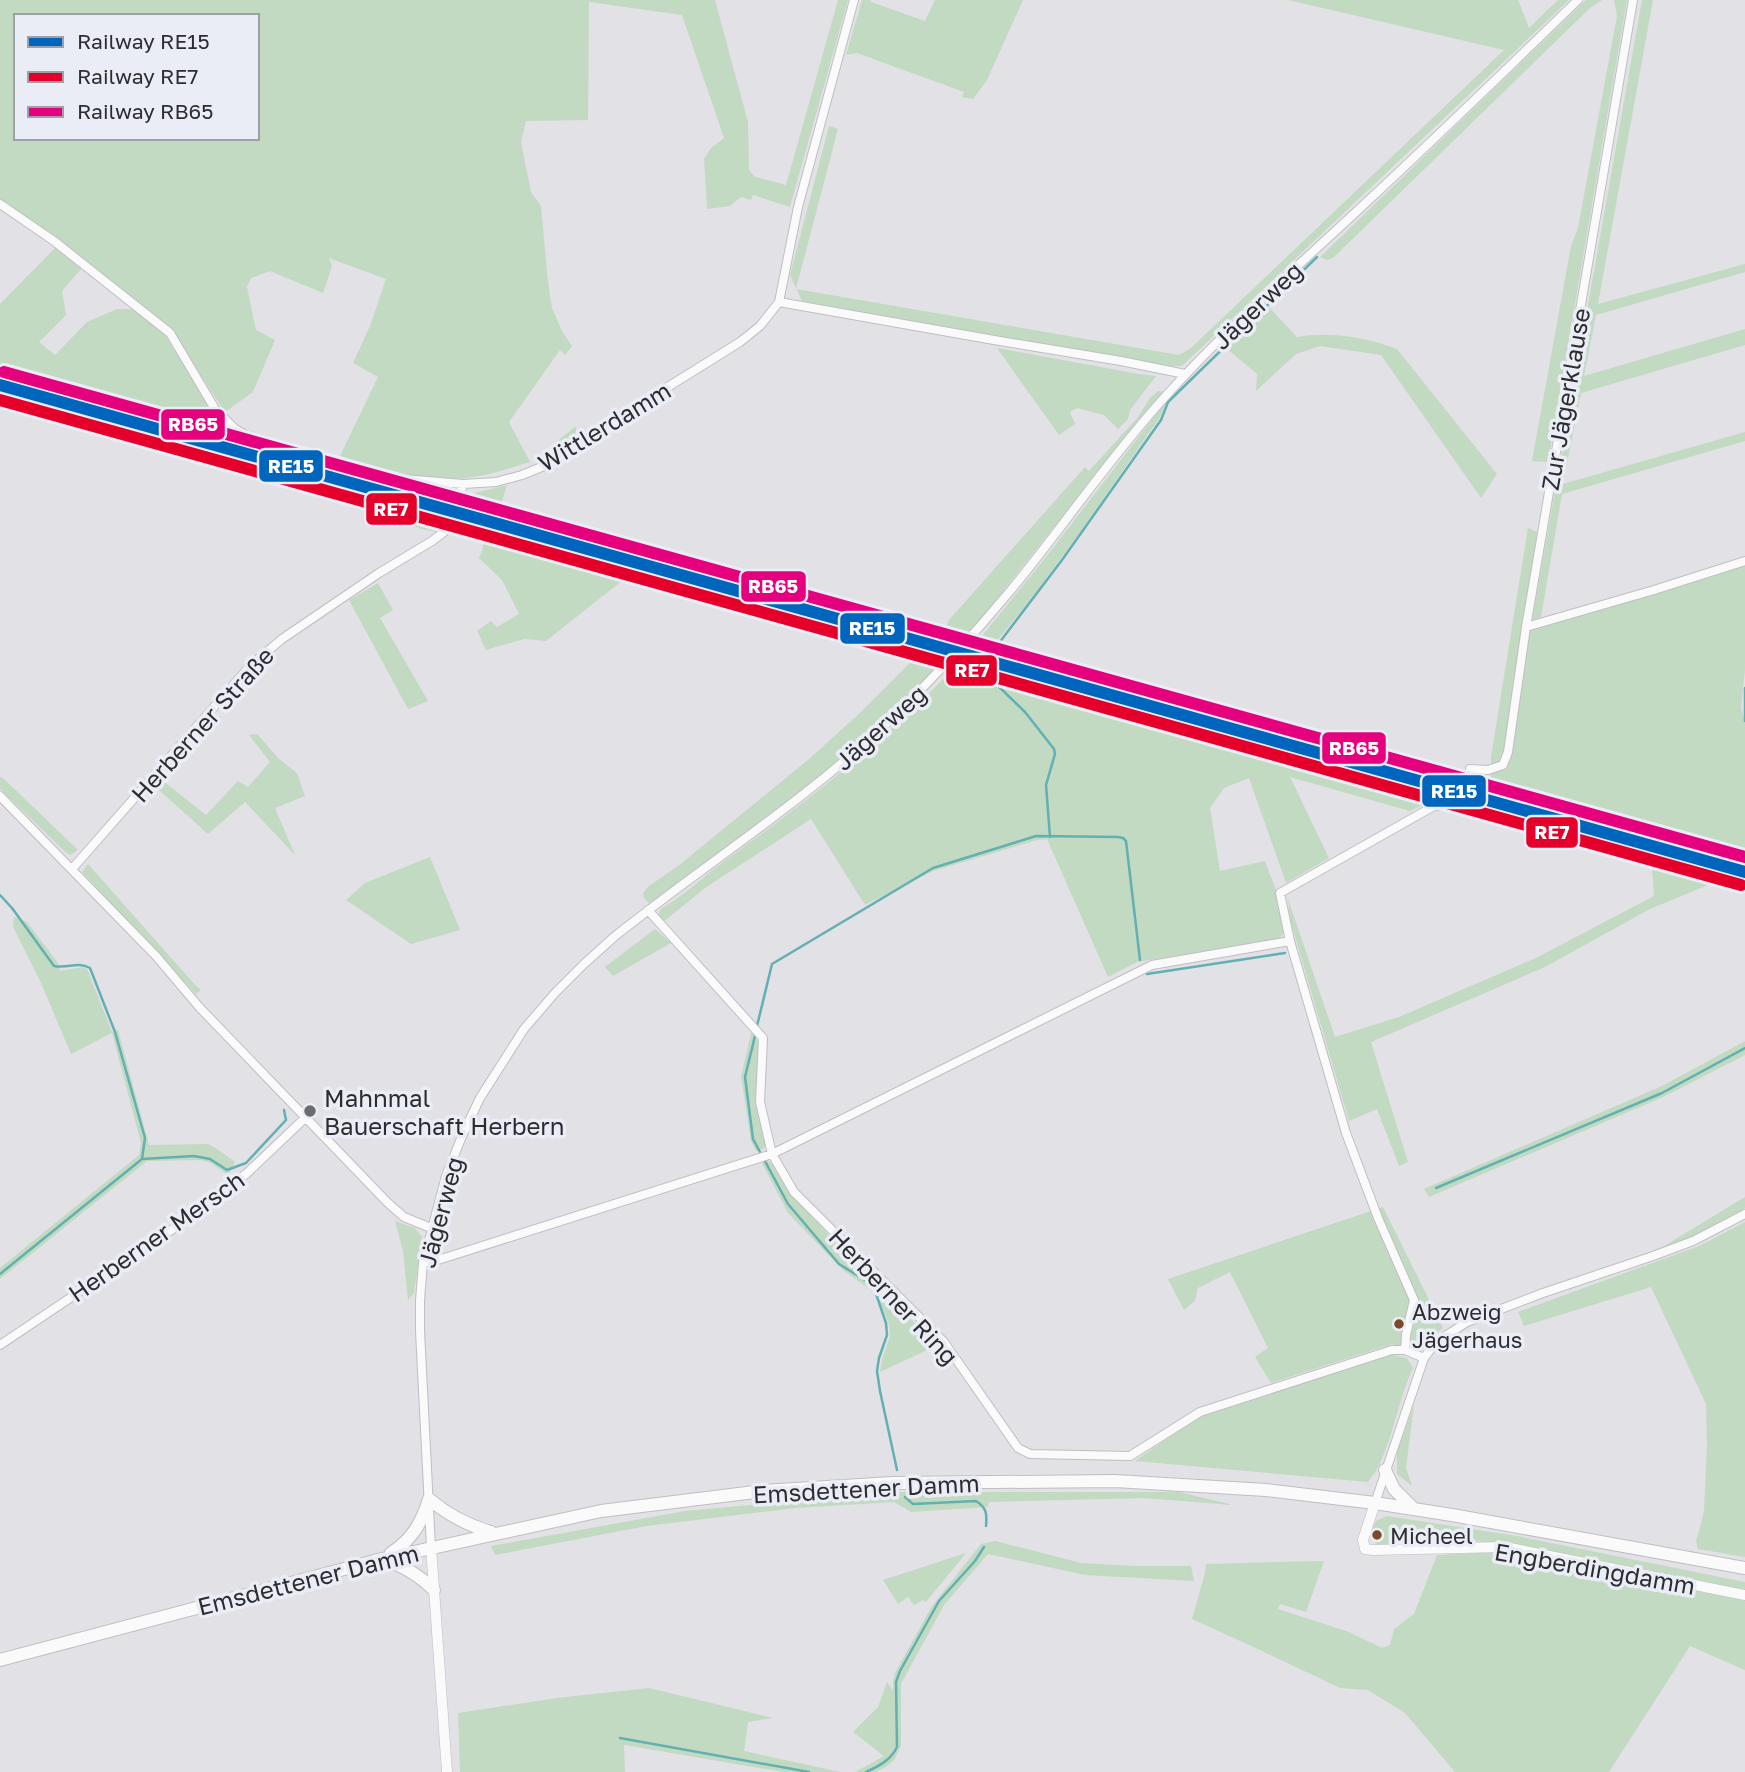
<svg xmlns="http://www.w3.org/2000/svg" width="1745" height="1772" font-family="'Golos Text',sans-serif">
<rect width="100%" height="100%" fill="#e1e1e6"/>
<path fill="#c2dac1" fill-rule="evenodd" d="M0,0H715L748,122L749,170L755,177L786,185L838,0H848L790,207L753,195L751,200L741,197L730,206L707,209L704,159L711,148L724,138L682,15L589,2L588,120L526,121L521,142L531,192L541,206L548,282L552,308L562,331L572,346L565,355L560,350L509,422L530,462C512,467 492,475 473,477C428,483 381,470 340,456L378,377L353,363L370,326L386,279L329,258L332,266L323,293L270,271L251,278L247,287L256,330L275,340L253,392L225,412L170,329L158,324L224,430L377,477L407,485L447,488L452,494L453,505L229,438L0,373V304L57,246L0,209ZM16,16H257V138H16ZM82,268L137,309H117L87,322L55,355L39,342L66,315L62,291Z
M862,0H871V2L925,21L935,0H1023L987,80L973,99L962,97L964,92L857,53L846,55Z
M1288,0H1518L1529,28L1558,0H1569L1182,366H1161L802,301L790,275L829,126L838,129L796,289L1179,355L1191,348L1504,50Z
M1586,0H1602L1590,8L1333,258L1327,260L1320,257Z
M1614,0H1627L1548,462L1532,461L1571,246L1578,228L1617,16Z
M1642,0H1653L1598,304L1745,264V272L1596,315L1584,376L1745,329V345L1581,393L1563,484L1745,432V441L1562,494L1541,617L1532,621Z
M1268,306L1297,337C1329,331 1367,337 1397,349L1497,474L1481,498L1381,355L1320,346L1296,354L1256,391L1257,374L1225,347Z
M997,348L1139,374L1156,376L1130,410L1128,419L1118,429L1104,415L1077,408L1070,412L1075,424L1059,435Z
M1158,391L1163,392L1114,451L985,614L960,643L941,639L949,620L1085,467L1089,471L1138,417L1150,398Z
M0,396L446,521L445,524L437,532L422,529L305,490L0,403Z
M1167,400L1160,417C1105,496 1052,576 990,649L974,646L1046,557Z
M575,427L581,437L556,454L550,447Z
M507,485L498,514L464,506L471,494Z
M1528,528L1537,532L1523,629L1745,563V670L1741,708L1745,722V867L1674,847L1666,840L1503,792L1491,790V757Z
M471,532L525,545L628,576L546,641L524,639L486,650L477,631L491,621L497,627L519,614L502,580L479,558C486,542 485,541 471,532Z
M378,583L393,610L380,618L428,701L408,709L349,600Z
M917,656L943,663C907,699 871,733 833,765C777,813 716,854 657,898L649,903L644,898L643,893L649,886L678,866L809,759L860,713Z
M956,666L1236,741L1433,800L1410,811L1290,777L1329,858L1286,883L1249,778L1224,788L1210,808L1220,871L1265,861L1277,893L1284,932L1279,939L1137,962L1108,977L1047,839L1037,840L933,871L865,905L811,819L705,888L662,923L659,917V912L662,908C684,896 706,874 727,859C808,801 886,739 956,666Z
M1226,711L1392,759L1390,768L1205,716L1203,713Z
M257,734L279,759L297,773L305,796L275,808L295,855L245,802L208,834L151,783L157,776L206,815L238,781L248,787L270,762L249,735Z
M0,777L4,779L78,850L70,855L63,850L0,789Z
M430,857L460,930L411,944L346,900L365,883Z
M88,864L196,986L201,990L196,994L82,872Z
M1652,866L1713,883L1650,909L1545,967L1371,1042L1408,1162L1399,1166L1377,1109L1349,1121L1290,919L1288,899L1335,1037L1399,1017L1536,958L1654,896Z
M14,917L27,922L58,963L60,971L83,967L87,969L112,1032L118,1030L149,1145L208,1144L217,1149L235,1162L228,1175L211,1163L201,1160L147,1161L0,1279V1268L139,1155L141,1143L112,1033L71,1054L41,983L13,927Z
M655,929L671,943L613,976L605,967Z
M752,1030L758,1043L757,1102L766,1145L763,1149L756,1151L751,1141L741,1076Z
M1745,1041V1055L1663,1097L1429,1197L1424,1189L1662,1086Z
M767,1160L778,1168L791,1194L875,1285L938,1345L880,1372L882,1360L890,1336L889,1324L877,1294L844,1271L788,1213L762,1163Z
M1745,1197V1208L1691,1237L1661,1248Z
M1383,1207L1443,1328L1422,1345L1410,1351L1392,1344L1271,1383L1255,1357L1268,1348L1230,1272L1198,1288L1195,1301L1184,1310L1168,1279Z
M395,1221L415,1228L422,1237L414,1293L408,1300L403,1251Z
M1745,1222V1557L1698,1549L1696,1541L1704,1512L1707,1443L1706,1404L1651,1287L1524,1326L1518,1312L1699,1246Z
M1392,1355L1407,1358L1413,1368C1399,1398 1394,1433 1380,1463C1377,1470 1372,1476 1368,1482L1135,1461L1201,1415Z
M1414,1405L1406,1468L1412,1486L1397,1474V1452Z
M890,1492H1179L1233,1505L1144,1498L989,1502L988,1507L911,1512L894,1502L796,1508L647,1526L495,1555L491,1546L685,1511Z
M1387,1516L1517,1536L1745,1582V1590L1505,1543L1457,1540L1376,1545L1372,1529L1376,1521Z
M995,1541L1081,1563L1135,1566H1191L1194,1581L1085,1575L988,1554L944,1605L901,1684V1745L895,1759L886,1767L875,1772H855L884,1756L853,1732L878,1707L887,1682L893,1691V1681L896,1671L932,1606L981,1544Z
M1501,1552L1721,1594L1745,1600V1670L1690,1646L1609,1772H1455L1405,1713L1368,1690L1340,1688L1260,1650L1192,1619L1205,1573L1206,1564L1324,1561L1306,1612L1280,1604L1278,1609L1349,1632L1382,1648L1390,1645L1394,1629L1414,1614L1437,1555Z
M966,1553L926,1602L923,1600L914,1605L908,1597L898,1604L883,1580Z
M649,1688L773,1718L748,1722L744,1751L840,1772H784L624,1745L625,1772H460L458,1713L557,1698Z"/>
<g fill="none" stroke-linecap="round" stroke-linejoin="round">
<path stroke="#63b0b3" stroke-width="2.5" d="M993,651L1062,560L1161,420L1168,402L1317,257
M988,672L991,679L1025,712L1054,749L1055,754L1046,785L1050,837
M1745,688V721
M0,895L12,908L54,966C68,969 77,961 90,968L115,1032L145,1138L142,1159
M1147,974L1285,953
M757,1026L772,964L933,868L1036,836L1118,837L1123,838L1126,841L1140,960
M755,1036L745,1077L753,1139L788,1204L839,1264L873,1285L886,1323L887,1335L879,1358L877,1371L880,1391L897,1470
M1436,1188L1662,1093L1745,1048
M0,1274L142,1159L194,1156L210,1159L227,1170L246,1163L286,1120L284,1110
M905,1497L913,1504L976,1501C987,1508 987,1514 986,1526
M620,1738L809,1772
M866,1772C879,1766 891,1760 897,1747L896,1682L900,1671L939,1601L975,1561L984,1547"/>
<path stroke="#bdbdc2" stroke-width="8" stroke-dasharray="8 4" stroke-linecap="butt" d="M450,525L457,506"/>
<defs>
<path id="minor" d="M0,204L54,241L170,333L215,409L235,429L246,435L375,473L403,479L463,484L496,482L522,475L544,466L562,455L602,428L740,342L760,326L779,302L798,207L854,0
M779,302L994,340L1121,361L1185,374
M457,506L463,484
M1526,627L1654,590L1745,561
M1470,769L1488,770L1503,765L1508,752L1526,627L1633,0
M0,796L156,956L200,1008L388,1203L404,1217L431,1228
M72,869L250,666L282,639L379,573L432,541L444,532L450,525
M1290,941L1152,965L772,1154L794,1192L944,1342L1018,1448L1030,1454L1130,1456L1200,1412L1392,1350H1405
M423,1263L438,1260L772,1154L760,1102L763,1038L648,910
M0,1345L173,1229L246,1174L305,1118
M1424,1358L1405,1350L1406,1335L1414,1300L1378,1218L1346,1133L1290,941L1280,893L1434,806L1445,805L1642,860
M1375,1503L1424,1358L1436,1342L1467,1322L1543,1293L1653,1256L1693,1241L1745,1214
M431,1547L420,1331V1300L423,1263L446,1176L462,1136L480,1098L524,1029L555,993L584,964L614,937C704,865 802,803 886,724C930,682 972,637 1011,590C1063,527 1108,460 1163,399C1227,327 1302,263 1372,197C1442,132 1510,66 1578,0"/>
<path id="tertiary" d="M1375,1503L1363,1540L1365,1549L1373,1550L1505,1547L1745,1595
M431,1547L447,1772"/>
<path id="primary" d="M1385,1470L1394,1489L1414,1509
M391,1553C412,1540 422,1522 429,1499C448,1515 467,1525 491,1532
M382,1559C402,1565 419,1575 434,1590
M0,1660L382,1559L601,1511L763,1491L892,1483L1115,1481L1266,1490L1375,1503L1452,1515L1745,1568"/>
</defs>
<use href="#minor" stroke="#bfbfc3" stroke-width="10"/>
<use href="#tertiary" stroke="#bfbfc3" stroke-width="11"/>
<use href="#primary" stroke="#bfbfc3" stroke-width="14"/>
<use href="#minor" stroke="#fafafb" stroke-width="8"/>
<use href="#tertiary" stroke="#fafafb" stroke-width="10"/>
<use href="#primary" stroke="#fafafb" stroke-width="12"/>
<defs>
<path id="rail-1" d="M0,385L1745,872"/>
<path id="rail-2" d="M0,400L1741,885"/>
<path id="rail-3" d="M4,372L1745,857"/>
</defs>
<use href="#rail-1" stroke="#ebedf6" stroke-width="18"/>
<use href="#rail-2" stroke="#ebedf6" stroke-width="18"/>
<use href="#rail-3" stroke="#ebedf6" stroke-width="18"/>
<use href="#rail-1" stroke="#0065bd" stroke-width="12"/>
<use href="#rail-2" stroke="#e4002b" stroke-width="12"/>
<use href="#rail-3" stroke="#e5007d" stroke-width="12"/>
</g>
<circle fill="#6c6c70" stroke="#ebedf6" stroke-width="2.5" cx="310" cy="1111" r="7"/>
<g fill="#7a4b2a" stroke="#ebedf6" stroke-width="2.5">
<circle cx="1399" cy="1324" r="6"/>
<circle cx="1377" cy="1535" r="6"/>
</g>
<g text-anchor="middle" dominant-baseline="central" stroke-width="7" stroke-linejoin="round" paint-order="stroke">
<g font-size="22" fill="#2d2d31" stroke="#ebedf6" text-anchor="start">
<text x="1412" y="1311">Abzweig<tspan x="1412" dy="28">Jägerhaus</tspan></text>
<text x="1390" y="1535">Micheel</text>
</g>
<g font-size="24" fill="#2d2d31" stroke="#ebedf6">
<text transform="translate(1257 305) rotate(-44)">Jägerweg</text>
<text transform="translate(1565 399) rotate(-80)">Zur Jägerklause</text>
<text transform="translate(604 426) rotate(-31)">Wittlerdamm</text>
<text transform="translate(202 724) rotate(-48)">Herberner Straße</text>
<text transform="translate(880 727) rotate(-42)">Jägerweg</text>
<text transform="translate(440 1212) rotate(-75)">Jägerweg</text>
<text transform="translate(156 1236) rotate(-35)">Herberner Mersch</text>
<text transform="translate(894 1296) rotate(47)">Herberner Ring</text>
<text transform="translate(866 1488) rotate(-3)">Emsdettener Damm</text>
<text transform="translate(1595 1568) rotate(10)">Engberdingdamm</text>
<text transform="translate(308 1579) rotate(-14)">Emsdettener Damm</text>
</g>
<g font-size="24" fill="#2d2d31" stroke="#ebedf6" text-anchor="start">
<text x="324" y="1097">Mahnmal<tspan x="324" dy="28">Bauerschaft Herbern</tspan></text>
</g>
</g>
<g stroke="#ebedf6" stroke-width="2.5">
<rect x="160" y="408" width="66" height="33" rx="7" fill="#e5007d"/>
<rect x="258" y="449" width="66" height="34" rx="7" fill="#0065bd"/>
<rect x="365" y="492" width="53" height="34" rx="7" fill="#e4002b"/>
<rect x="740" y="570" width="67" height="33" rx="7" fill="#e5007d"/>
<rect x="839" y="612" width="67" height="33" rx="7" fill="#0065bd"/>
<rect x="945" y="654" width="53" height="33" rx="7" fill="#e4002b"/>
<rect x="1321" y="731" width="66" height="34" rx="7" fill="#e5007d"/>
<rect x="1421" y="774" width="66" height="34" rx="7" fill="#0065bd"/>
<rect x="1525" y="816" width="54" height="33" rx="7" fill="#e4002b"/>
</g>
<g font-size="19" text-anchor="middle" font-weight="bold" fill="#fff">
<text x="193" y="431">RB65</text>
<text x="291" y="473">RE15</text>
<text x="391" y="516">RE7</text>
<text x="773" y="593">RB65</text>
<text x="872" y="635">RE15</text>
<text x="972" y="677">RE7</text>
<text x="1354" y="755">RB65</text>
<text x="1454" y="798">RE15</text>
<text x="1552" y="839">RE7</text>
</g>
<rect x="14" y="14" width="245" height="126" fill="#ebedf6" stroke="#9fa0a7" stroke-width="2"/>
<rect x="28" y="37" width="35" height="10" fill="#0065bd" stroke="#9fa0a7" stroke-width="2"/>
<text x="77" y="49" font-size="21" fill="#2d2d31">Railway RE15</text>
<rect x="28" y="72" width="35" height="10" fill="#e4002b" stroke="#9fa0a7" stroke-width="2"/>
<text x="77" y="84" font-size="21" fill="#2d2d31">Railway RE7</text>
<rect x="28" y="107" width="35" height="10" fill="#e5007d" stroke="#9fa0a7" stroke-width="2"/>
<text x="77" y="119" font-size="21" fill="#2d2d31">Railway RB65</text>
</svg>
